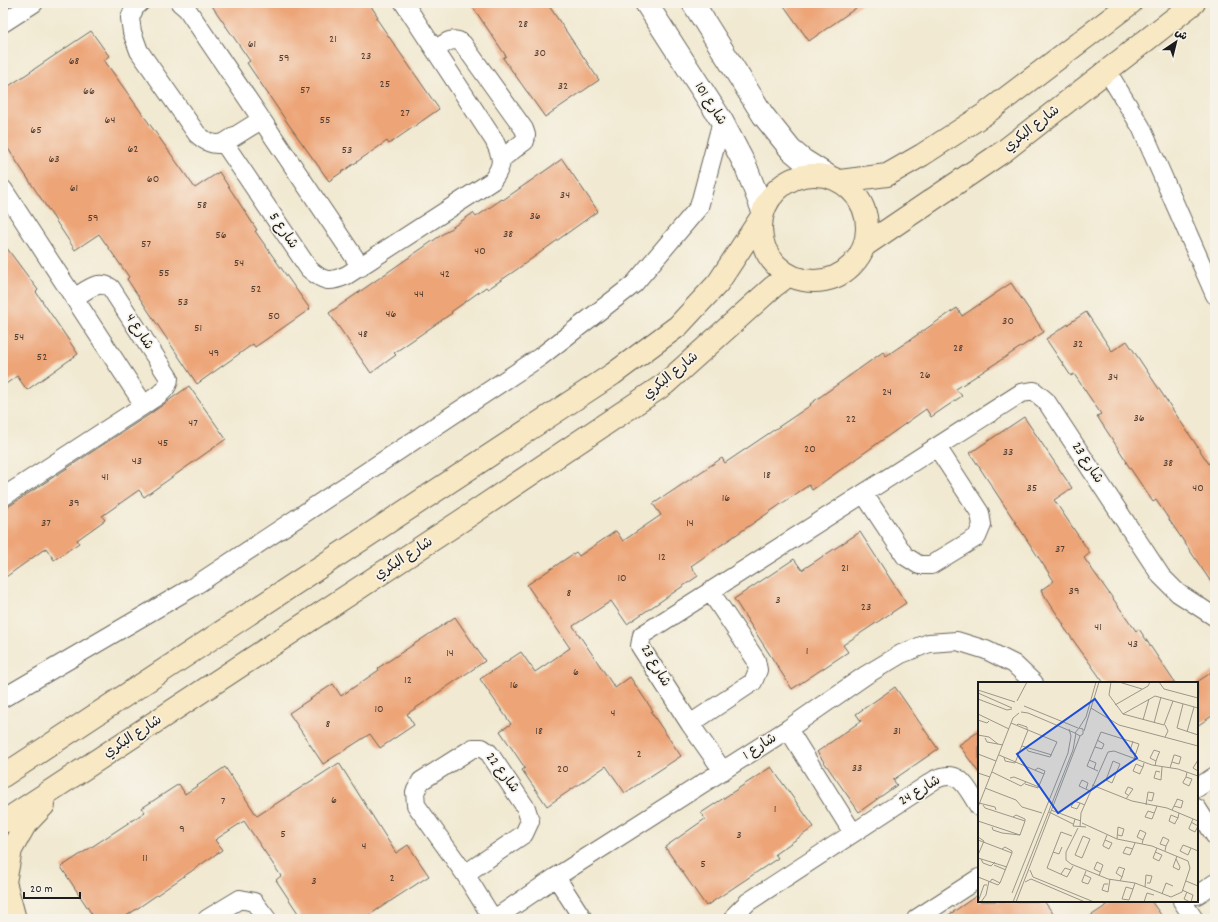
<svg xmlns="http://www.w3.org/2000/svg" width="1218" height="922" font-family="Dekko,'Playpen Sans Arabic',sans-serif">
<rect width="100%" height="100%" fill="#f7f3e8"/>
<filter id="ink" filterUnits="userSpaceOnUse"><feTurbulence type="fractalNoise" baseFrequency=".025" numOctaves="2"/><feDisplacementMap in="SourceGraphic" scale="8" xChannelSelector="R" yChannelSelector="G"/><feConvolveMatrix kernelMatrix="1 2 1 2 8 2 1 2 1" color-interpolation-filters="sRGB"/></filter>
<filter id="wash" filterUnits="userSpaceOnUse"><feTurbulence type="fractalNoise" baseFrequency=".012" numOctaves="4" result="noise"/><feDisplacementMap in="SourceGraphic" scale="16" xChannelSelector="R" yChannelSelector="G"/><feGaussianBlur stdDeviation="0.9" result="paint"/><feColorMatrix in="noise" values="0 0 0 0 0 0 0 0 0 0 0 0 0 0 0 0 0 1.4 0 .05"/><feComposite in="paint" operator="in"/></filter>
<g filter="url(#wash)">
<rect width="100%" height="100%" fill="#f1e9d1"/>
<g id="blocks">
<path fill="#eda578" d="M210,3H369L378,17L376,18L439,109L389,144L387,141L329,181L289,125L247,63L250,61Z
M470,3H547L599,80L545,117L503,58L506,56Z
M782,3H863L809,41Z
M91,31L109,56L104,60L195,188L219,172L257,230L255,231L310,309L255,347L253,344L197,384L127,279L129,277L99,234L75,250L3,141V90Z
M562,159L598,211L516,270L488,289L486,287L451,312L452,313L394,353L396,355L371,373L329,313L473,213L476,217L502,199L503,200Z
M3,243L38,290L36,292L78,354L27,390L17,376L3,386Z
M1011,283L1044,332L956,389L962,396L931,417L926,409L812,490L809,485L727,541L691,566L698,576L627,624L611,601L573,626L615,688L630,677L653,711L651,712L681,756L625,793L606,766L547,806L522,770L525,768L500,731L511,724L480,679L521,652L535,672L570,648L527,585L576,552L579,556L616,531L623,541L661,515L653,504L722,458L725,463L811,405L810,404L883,352L886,356L957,308L962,316Z
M1086,312L1112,351L1127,341L1215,473V588L1156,500L1153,502L1126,462H1127L1097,416L1101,414L1074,374L1071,376L1046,339Z
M189,386L226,439L144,497L139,490L102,516L105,520L77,540L79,543L54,560L46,548L3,579V510L150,414Z
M1024,417L1072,488L1054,500L1090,553L1084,558L1136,631L1139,629L1175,683H1104L1063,626L1064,625L1041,590L1054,581L970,453Z
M860,532L906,603L843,645L848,652L792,689L734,599L794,559L802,570Z
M455,617L485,661L407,714L414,725L380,748L370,734L323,764L289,713L333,684L341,696L379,670L378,668Z
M1215,670V714L1197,726V682Z
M895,687L938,749L893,780L897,785L859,812L817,752L861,721L856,714Z
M979,731V773L959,745Z
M339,763L396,853L408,845L429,876L363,919H302L276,880L281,876L244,821L215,840L222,850L122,919H95L61,867L145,812L142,808L179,784L185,794L225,767L257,816Z
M771,767L814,827L775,854L778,858L706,906L665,847L705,819L701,813Z
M979,894V901H1044L1057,919H943Z
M1113,901H1151L1164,919H1086Z"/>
</g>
</g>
<g filter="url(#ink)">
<use href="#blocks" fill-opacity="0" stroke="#67645b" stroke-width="1"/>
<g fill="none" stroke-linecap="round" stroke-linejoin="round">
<defs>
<path id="minor" d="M140,3L135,7L130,18L132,32L139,51L197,134C206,142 213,146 224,143L261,120
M180,3L187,9L361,267
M3,23L34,3
M435,50C444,44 453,35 463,44L524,129L526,135L525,141L501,159
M1107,71L1141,127L1215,295
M224,143L309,269C324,282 329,283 347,275L492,181C504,164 503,159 494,140L404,3
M3,189L144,405
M864,494L905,556L919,565H931L977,537L982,525L980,513L937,447
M3,497L144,405C153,398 169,391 169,378L111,288C98,279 86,291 74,298
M3,698L193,587L540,357L634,284L699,207L722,121
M690,724L753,682L758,670L756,660L710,591
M788,729L853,833
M723,771L690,724L640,646L642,635L1021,393L1034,391L1046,401L1161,576L1178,593L1215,617
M1197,788L1215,776
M1197,808L1215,836
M465,874L524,834L530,821L526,808L489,753L482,748H473L421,781L415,792L416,805L465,874L493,919
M556,877L583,919
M1197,895L1215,883
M1182,901L1194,919
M207,919L240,899L254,902L267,919
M494,919L556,877L788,729L866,675L901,654L929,643L957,641L986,650L1014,664L1034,683
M734,919L736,914L748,902L936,779C961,768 967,789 979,807
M916,919L979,878"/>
<path id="tertiary" d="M646,3L722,121L746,167L763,211
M693,3L763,115L791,150L803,160L830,177"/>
<path id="secondary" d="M761 228a53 53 0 1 1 106 0a53 53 0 1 1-106 0Z
M840,181L887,175L922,155L985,114L1131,3
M864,246L1004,151L1194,3
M3,776L613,374L678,326L718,283L762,216
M3,822L461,521L665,384L773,287L789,275
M15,919L5,882L11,850L25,825L44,805"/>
</defs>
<use href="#minor" stroke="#67645b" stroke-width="20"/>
<use href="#tertiary" stroke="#67645b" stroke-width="24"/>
<use href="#secondary" stroke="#67645b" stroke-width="24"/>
<use href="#minor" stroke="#fff" stroke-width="18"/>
<use href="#tertiary" stroke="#fff" stroke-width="22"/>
<use href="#secondary" stroke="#f8e8c3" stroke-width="22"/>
</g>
</g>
<g text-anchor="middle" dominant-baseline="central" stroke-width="3.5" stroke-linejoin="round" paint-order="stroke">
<g font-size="12" fill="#503e33">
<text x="523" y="24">28</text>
<text x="333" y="39">21</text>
<text x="252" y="44">61</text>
<text x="540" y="53">30</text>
<text x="366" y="56">23</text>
<text x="284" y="58">59</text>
<text x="74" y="61">68</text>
<text x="385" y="84">25</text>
<text x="563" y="86">32</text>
<text x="305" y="90">57</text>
<text x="89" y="91">66</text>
<text x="405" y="113">27</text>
<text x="110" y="120">64</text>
<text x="325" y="120">55</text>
<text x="36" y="130">65</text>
<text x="133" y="149">62</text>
<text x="347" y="150">53</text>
<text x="54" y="159">63</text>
<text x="153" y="179">60</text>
<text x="74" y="188">61</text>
<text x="565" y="195">34</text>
<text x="202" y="205">58</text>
<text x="535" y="216">36</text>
<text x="93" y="218">59</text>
<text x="508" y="234">38</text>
<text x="221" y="235">56</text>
<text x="146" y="244">57</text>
<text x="480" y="251">40</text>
<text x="239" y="263">54</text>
<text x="164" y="273">55</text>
<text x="445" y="274">42</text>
<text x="256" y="289">52</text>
<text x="419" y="294">44</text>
<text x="183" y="302">53</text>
<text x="391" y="314">46</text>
<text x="274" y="316">50</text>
<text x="1008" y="321">30</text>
<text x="198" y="328">51</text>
<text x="363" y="334">48</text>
<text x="19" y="337">54</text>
<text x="1078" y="344">32</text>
<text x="958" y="348">28</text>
<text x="214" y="353">49</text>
<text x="42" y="357">52</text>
<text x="925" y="375">26</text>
<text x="1113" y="377">34</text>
<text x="887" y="392">24</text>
<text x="1139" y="418">36</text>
<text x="851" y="419">22</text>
<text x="193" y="423">47</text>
<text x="163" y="443">45</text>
<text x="810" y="449">20</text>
<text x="1008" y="452">33</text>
<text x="137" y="461">43</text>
<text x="1168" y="463">38</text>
<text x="767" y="475">18</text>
<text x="105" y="477">41</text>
<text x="1032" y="488">35</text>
<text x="1198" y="488">40</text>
<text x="726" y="498">16</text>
<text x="74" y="503">39</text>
<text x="46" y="523">37</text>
<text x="690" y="523">14</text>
<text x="1060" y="549">37</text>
<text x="662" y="557">12</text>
<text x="845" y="568">21</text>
<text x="622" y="578">10</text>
<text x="1074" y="591">39</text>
<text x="569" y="593">8</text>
<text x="778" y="600">3</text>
<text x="866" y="607">23</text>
<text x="1098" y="627">41</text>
<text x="1133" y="644">43</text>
<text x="807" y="651">1</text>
<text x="450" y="653">14</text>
<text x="576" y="672">6</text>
<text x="408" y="680">12</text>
<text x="514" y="685">16</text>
<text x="379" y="709">10</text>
<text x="613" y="713">4</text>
<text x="328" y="724">8</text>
<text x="539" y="731">18</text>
<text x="897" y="731">31</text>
<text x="639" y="754">2</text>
<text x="857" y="768">33</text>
<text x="563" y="769">20</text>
<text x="334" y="800">6</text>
<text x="223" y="801">7</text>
<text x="775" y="809">1</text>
<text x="182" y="829">9</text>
<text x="283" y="834">5</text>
<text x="739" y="835">3</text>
<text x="364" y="846">4</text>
<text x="145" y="858">11</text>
<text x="703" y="864">5</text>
<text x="392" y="878">2</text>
<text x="314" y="881">3</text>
</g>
<g font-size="14" fill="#1c1c1c" stroke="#f7f3e8">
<text transform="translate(710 104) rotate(58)">شارع 101</text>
<text transform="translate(1032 129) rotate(-38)">شارع البكري</text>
<text transform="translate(283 231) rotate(56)">شارع 5</text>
<text transform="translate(139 332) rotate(58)">شارع 4</text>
<text transform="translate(671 376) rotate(-39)">شارع البكري</text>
<text transform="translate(1087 463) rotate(57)">شارع 23</text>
<text transform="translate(404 559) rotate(-33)">شارع البكري</text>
<text transform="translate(655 666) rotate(60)">شارع 23</text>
<text transform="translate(133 737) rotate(-33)">شارع البكري</text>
<text transform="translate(760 747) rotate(-33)">شارع 1</text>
<text transform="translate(502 773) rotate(53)">شارع 22</text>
<text transform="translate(920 791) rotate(-31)">شارع 24</text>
</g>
</g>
<g transform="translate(978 682)">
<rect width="220" height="220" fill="#f1e9d1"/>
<path fill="none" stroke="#9c9789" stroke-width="1" d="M133,0L131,13L145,32L186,43L195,19M141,0L164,7M181,0L186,7L220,16M0,8L37,20M0,11L34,26M0,17L29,28L34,27M39,19L49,0M205,22L199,46L220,53M137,23L170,4L172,0M46,24L100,46M113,26L141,43L220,64M43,30L50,31L97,51M0,32L31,47M145,32L177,14L220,26M0,38L9,41L11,39M165,38L171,17M33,41L79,60L72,75L50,69L48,65M176,41L183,15M39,43L40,42L49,45V48M101,46L108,35L118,0M106,49L121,0M209,50L216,25M0,53L11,55L20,62M187,55L190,49L187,43M7,56L9,60L25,63M155,59L152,69L158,72M44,64L74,73M117,65L124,67L126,62L119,58M0,72L18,79M21,73L66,92M26,75L27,79L37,81L50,48M111,78L118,81L116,87M220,78L215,86L220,89M135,79L142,82L134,101L128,98ZM177,84L178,79L181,71L182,70L176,68L172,76L178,79M165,85L158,82L155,89L162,92V91L165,85L166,81M192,86L196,73H197L203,75L201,82L194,80M57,88L60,86L67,89L66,92M120,89L109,84L123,50L161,62L156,77M14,90L43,104L48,100M182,90L178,89L176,96L183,98L184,85M0,91L12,95M208,95L214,97L211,104L205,101V100L208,95L209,90M32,96L36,95L61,105M47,102L60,106L66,92M114,103L154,119L189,126L220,139M7,106L38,118L44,125L64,131M108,107L110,101L104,98L101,104L112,109M148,117L155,107L150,105L147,111L150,113M1,121L17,125L18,128M102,121L99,127L93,125L96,119L102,121L107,123M5,123L7,126L47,139M168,123L170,110L176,111L174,119L170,118M0,125L35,36L41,31M73,128L97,137M194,128L199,118V117L205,119L203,126L196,124M71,130L95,142M176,131L170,129L167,135L174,137L179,124M35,135L38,133L47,137V139M200,136L193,133L191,139L197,142V141L200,136L201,131M0,139L42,153M103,139L97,137L95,144L108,145M213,140L220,144L217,150L211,147V146L215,137M14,145L15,148L24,151L42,153M102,145L103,131L130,70L136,69L174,83L200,87L220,94M100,146L88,170V178L93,182L130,197L157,201L193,215L204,210L212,186L210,179L174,164L139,157L104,141M42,153L47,139M94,154L83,150L69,186L89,195L95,184M105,154L112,157L104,176L97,173ZM0,155L6,159L0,173M139,157L140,145L146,147L144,154L140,153M0,158L34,171M127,158L134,161L131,167L125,164V163L129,153M164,162L165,158L168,151L162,148L159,155L165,158M213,166L210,173L202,169L205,163L213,166L220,169M24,167L27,165L34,169V171M155,167L148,165L145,171L152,173L157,161M187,169L188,164L191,158L185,155L182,162L188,164M75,170L81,172L84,165M177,170L184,173L181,179L175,176L179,166M0,176L29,185M3,177L5,181L13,184L17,180M198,177L202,185L201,188L195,185L199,174M16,183L28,188M52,188L55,195L116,220M83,192L87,186L93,188M107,193L113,196L110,202L104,200V199L108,189M121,194L125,183L119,180L116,187L122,190M0,195L20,203L22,201M142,199L144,195L146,188L147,187L141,185L138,191L144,195M208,199L220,204M12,200L14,197L22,201M47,200L53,197L107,220M22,201L34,171M130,202H126L124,208L130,210L132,197M167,205L168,193L174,194L172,201H169M155,207L148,205L144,217L151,218L155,207L157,201M204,208L215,213L213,220M209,210L206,217L212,220M34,211L90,71L93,54L91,47M184,212L188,201L195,204M0,220L6,203H9M3,220L8,213L11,199M35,220L95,68L98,51M38,220L102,54L105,52V47L101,46L97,51L102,54M166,220L169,211L176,213"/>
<path fill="#1d4ed8" fill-opacity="0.15" stroke="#1d4ed8" stroke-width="2" d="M117,17L159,76L80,131L39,72Z"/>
<rect width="220" height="220" fill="none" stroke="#1c1c1c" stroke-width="2"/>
</g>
<rect width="1218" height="922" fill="none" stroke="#f7f3e8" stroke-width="16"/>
<g transform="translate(1176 42) rotate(35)" stroke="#f7f3e8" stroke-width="3" paint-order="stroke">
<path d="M0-3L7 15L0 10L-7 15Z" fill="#1c1c1c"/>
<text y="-6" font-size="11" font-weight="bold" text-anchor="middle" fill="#1c1c1c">ش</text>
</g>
<path d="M24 892v6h56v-6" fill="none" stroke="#1c1c1c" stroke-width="2"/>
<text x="30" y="892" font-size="12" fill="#1c1c1c" stroke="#f7f3e8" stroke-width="3" paint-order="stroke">20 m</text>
</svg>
